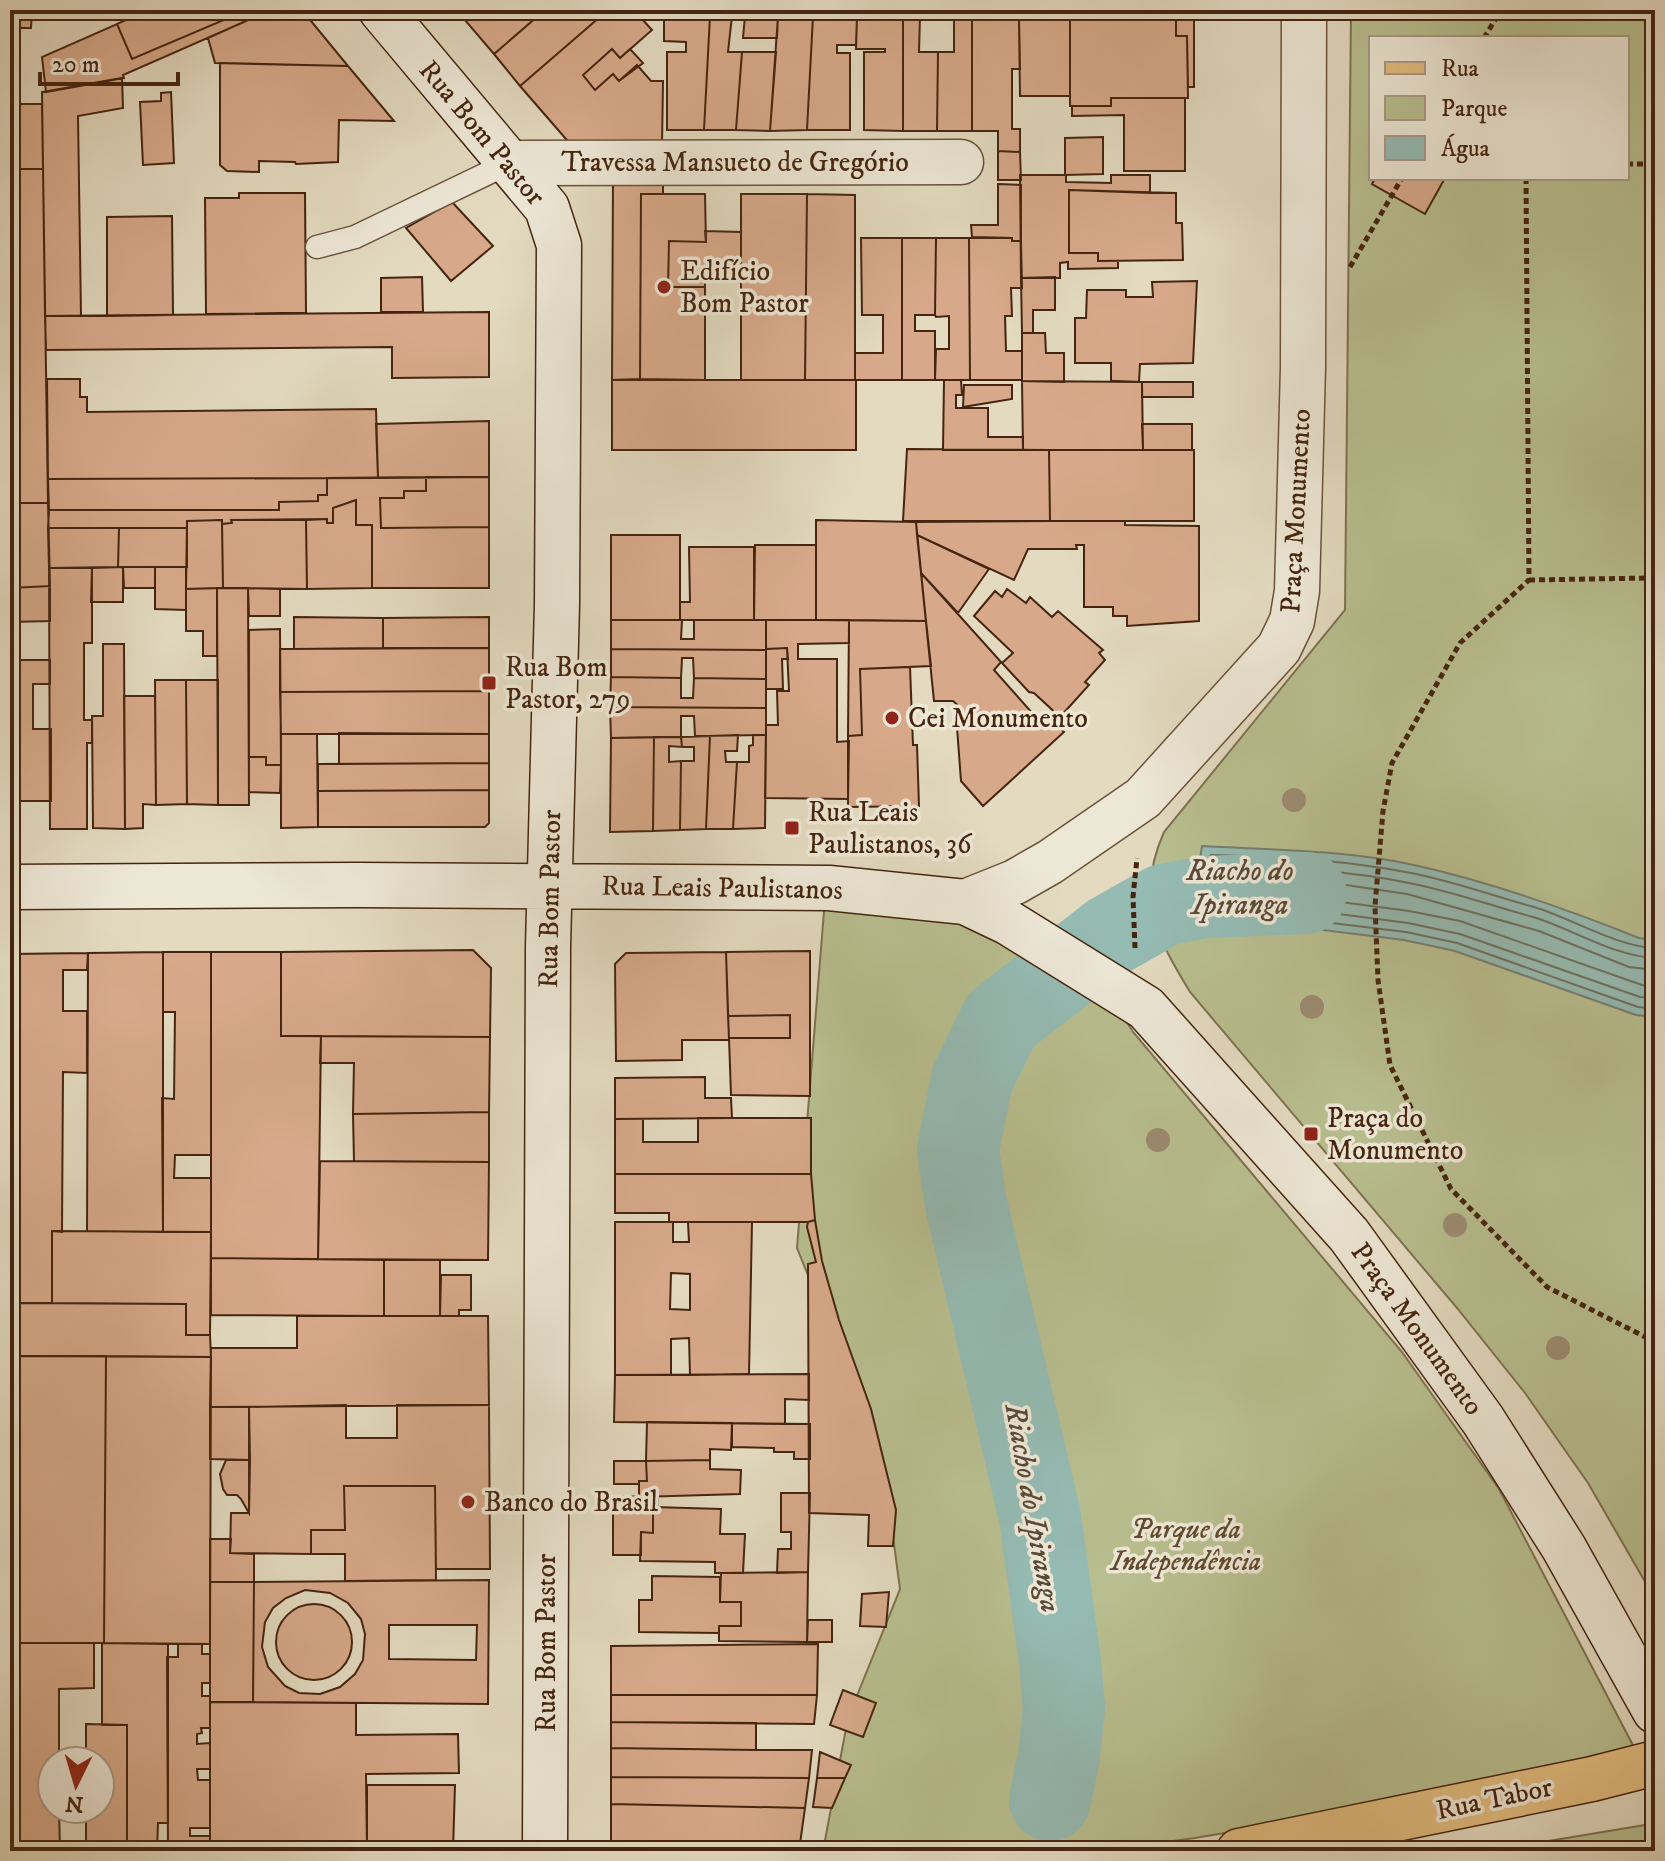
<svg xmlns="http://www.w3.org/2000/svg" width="1665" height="1861" font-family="'IM FELL DW Pica',serif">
<rect width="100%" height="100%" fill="#e3dac0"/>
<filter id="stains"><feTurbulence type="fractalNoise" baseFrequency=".0025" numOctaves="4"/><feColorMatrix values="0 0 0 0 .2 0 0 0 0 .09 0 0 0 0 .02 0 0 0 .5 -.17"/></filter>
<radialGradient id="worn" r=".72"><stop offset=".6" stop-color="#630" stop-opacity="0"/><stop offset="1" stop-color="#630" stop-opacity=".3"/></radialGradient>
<path fill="#b8be8f" stroke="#7e724f" stroke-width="2" fill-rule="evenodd" d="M1351,10H1655V1599L1588,1483L1525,1393L1457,1308L1190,992C1156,936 1135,897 1164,832L1345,610ZM1371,38H1627V178H1371Z
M825,899L985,915L1107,991L1133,1032L1402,1352L1499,1489L1636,1751L1611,1768L1195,1838L1098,1851H823L848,1718L900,1589L883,1461L797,1248Z
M1655,1823V1851H1487L1651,1824Z"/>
<path fill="#95bbb3" stroke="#757f71" stroke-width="2" d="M1202,846C1272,850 1345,850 1414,865C1491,882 1567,909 1639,938L1655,940V1017L1636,1015L1455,951L1404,940L1315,929L1189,928Z"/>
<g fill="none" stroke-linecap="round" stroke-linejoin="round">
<path stroke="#6d7061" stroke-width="2" d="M1655,948C1618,947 1571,918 1534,907C1493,896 1453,881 1411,873C1346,860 1277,856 1211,855L1199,916L1202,920L1315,921L1406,932L1457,943L1638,1007L1655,1009
M1655,958C1613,956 1573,929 1533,917C1492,906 1451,891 1409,883C1348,870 1282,868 1220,865L1217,868L1211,906L1214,910L1316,911L1408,923L1460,934L1640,997L1655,998
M1655,970L1629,967L1539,931L1407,894L1346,885L1231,878L1227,881L1225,894L1228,898L1318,899L1409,911L1460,921L1642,985L1655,986"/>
<path stroke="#95bbb3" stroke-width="82" d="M1050,1800L1059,1756L1064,1708L1060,1662L1040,1517L966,1204L958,1150L972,1079L1001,1020L1111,935L1164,905L1205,897L1306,893"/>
</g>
<path fill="#d7a98a" stroke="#45250f" stroke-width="2" fill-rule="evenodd" d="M10,10H32L31,28H10Z
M147,10H270L244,22L240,13L132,59L117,24Z
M270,10H302L348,66L215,63L208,38Z
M456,10H475L464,19Z
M475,10H545L494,54L464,19Z
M545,10H608L520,86L494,54Z
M608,10H652L642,19L652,30L620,58L612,49L583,75L595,90L613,74L619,81L637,65L651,81H663L662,145L572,146L520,86Z
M658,10H689V16H664Z
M742,10H756V16H742Z
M756,10H788L787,16H756Z
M788,10H820V16H787Z
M820,10H853V17L820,16Z
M853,10H886V16L853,17Z
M886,10H907V17L886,16Z
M920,10H952V17L920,16Z
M952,10H986V17H952Z
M986,10H1023V19L1019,20V17H986Z
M1023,10H1070V96H1020L1019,20L1023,19Z
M1070,10H1176V36H1187L1188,98H1111V106H1070Z
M1176,10H1194V87H1188L1187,36H1176Z
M240,13L244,22L123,75L124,78L46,92L42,57L117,24L132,59Z
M664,16H710L704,130H667V52H686V42L664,41Z
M710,16H732L728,52H742L736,130H704Z
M745,16H778L777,38H743Z
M778,16H813L807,130L770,131Z
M813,16H857L856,45H837V53H850V130H807Z
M857,16H903V131L864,130V52H885V49H856Z
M903,16H920L919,52H938L937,131H903Z
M954,17H972V131H937L938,52H954Z
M972,17H1019L1020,69H1012V129H1020V152L998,151V131H972Z
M612,49L620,58L630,49L643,63L619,81L613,74L595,90L583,75Z
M742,52H776L770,131L736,130Z
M220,63L348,66L394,121L339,120L338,162L296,164L295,162L259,161V172L227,171L220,165Z
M122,78L123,108L78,116L81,316H45L42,92Z
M171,92L174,163L143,165L140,102L161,101V93Z
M1111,98H1185V171H1124V115L1072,116V106H1111Z
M10,104H42L43,169H10Z
M1103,137V174L1065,175V138Z
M998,151L1020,152L1021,180H998Z
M10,169H43L48,503H10Z
M1020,175H1066V182L1111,183V175H1150V193L1069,190V253H1098V261H1118V268L1068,269V262L1060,263V278H1021Z
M663,176V194H641L640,379L612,380L613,177Z
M1375,178H1445L1425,214L1372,184Z
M998,184L1021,185V241H1012V238L972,237L971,225H998Z
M1069,190L1176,193V223H1182L1183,260L1098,261V253H1069Z
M239,193H305L306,313L206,314L205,198H239Z
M641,194H705L706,242L669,241L668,287H705V380L640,379Z
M741,194H807L805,380H741Z
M807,194L855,195V380H805Z
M452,202L493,246L451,281L406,228Z
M172,216L173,315L107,316V217Z
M705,231L741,232V267H705V287H668L669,241L706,242Z
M861,238H902V380H855V353H883V315H862Z
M902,238H936L935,315H915V331H935V380H902Z
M936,238H969L970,380H935L936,349H949V316L936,317L935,315Z
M969,238H1012V241H1021L1022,288H1011L1012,316H1005L1006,351H1022V380H970Z
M422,277L423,312H381V278Z
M1055,277V310H1033V333H1022L1021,278Z
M1197,281L1193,363L1140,364L1139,382L1111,381V363H1075V318H1086L1087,290H1126V297H1153L1152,282Z
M489,312V377L392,378V347L46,350L45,316Z
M1022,333H1045L1046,353H1064V382L1022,381Z
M47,379H80V397H87V412L376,409L378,478L48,479Z
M612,380H856V450H612Z
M944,380H961L962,395H956V408H988V437H1023V450H943Z
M1022,381L1142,382L1143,450H1023Z
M1142,382H1193V397H1142Z
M964,385H1012V399L963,407Z
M489,421V477L378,478L376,424Z
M1142,424H1192V450H1143Z
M907,449L1049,450L1050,521H903Z
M1049,450H1194V521H1050Z
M426,477H489V527L381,528L380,498H404V491H426Z
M426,477V491H404V498H380L381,528L489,527V588H372V525H356V500L333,508V523H327V519L231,520L232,523L222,524V520L187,521V528H48L49,510H279V502L318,501V495H327V478Z
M327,478V495H318V501L279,502V510H49L48,479Z
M356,500V525H372V588L307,589L306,520L327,519V523H333V508Z
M10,503H48L50,586L10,588Z
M222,520L223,588L186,589L187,521Z
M231,520H306L307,589L223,588L222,524L232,523Z
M816,520L916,522L926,621L816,620Z
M1050,521H1125V525L1199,526V621L1127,626V616H1113V607H1084V545H1076L1077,549H1028L1014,580L917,535L916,522Z
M48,528H119L118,567L49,568Z
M119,528H187V567H118Z
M611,535H680V620H611Z
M917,535L989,569L958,613L921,573Z
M755,545H816V620H754Z
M689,547H754V620H680V602H690Z
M123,567V602H91L92,568Z
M123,567H155V588H124Z
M155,567H186V610L155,609Z
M49,568H92V643H84V720H92V743H87V829H50Z
M921,573L1001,662L994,670L1041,723L1050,717L1064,732L983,806L961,781L956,714L961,708L953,701H934Z
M50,586V621L10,622V588Z
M217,588V656H203V631H186V589Z
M217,588H248L249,805H218Z
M248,588L280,589V616H249Z
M1007,589L1026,603L1030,597L1052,617L1058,611L1103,650L1099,653L1105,660L1085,682L1089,685L1060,717L1034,693L1029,692L1002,663L1013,653L974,616L995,591L1002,597Z
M294,617L383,618V648L294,649Z
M489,617V648H383V618Z
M611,620H682L681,639H694V620H766V650L611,649Z
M766,620H849V643L798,644V659H837V742L849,741L848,799L765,798L766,725H778L777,691H789L787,648L766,649Z
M849,620L926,621L931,666L860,669L862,735L848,736Z
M280,629L281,765H266V757H249V630Z
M103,644H124L125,829L93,828L92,716H103Z
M489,648V691L280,692V649Z
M787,648L788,659H782L783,689H766V649Z
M611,649L766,650V679L694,678L693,658H682L681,678L611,677Z
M10,660H50V684H33V729H51V801H10Z
M910,667L913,745H917L919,806L848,807V736L862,735L860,669Z
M611,677L681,678V698H693L694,678L766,679V708L610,707Z
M155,680H186L187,804L156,805Z
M186,680H218V805L187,804Z
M489,691V734H281L280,692Z
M124,696H155L156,805L143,804V828L125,829Z
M610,707L766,708V735L695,736L694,716H681V737L611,738Z
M339,733L489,734V763L339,764Z
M281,734H317L318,827L281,828Z
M738,735L737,751H725L726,762H737L733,829H706L710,736Z
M753,735H766L765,828L733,829L737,762H749V746L753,745Z
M710,736L706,829L680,830L681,761H694V747H682L681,737Z
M654,737L653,831L610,832L611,738Z
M654,737H681L682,747L669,746V762L681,761L680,830L653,831Z
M249,757H266V765H281L280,793L249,792Z
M489,763V790L318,791V764Z
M489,790V823L485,827H318V791Z
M473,950L491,968L490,1037L281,1036V952Z
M810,951V1096L731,1095L729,1038H790V1015L728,1016L726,952Z
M163,952V1232L87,1231L88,953Z
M163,952H211V1155H175L174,1178H211V1232H163L162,1098L174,1099L175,1012H163Z
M211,952H281V1036H321L318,1259L211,1258Z
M726,952L729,1040H682V1060L616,1061L615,964L626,953Z
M88,953L87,970H63V1011H87V1073L63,1072L62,1232L52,1231V1303H10V954Z
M790,1015V1038H729L728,1016Z
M321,1036L490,1037L489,1112L353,1114L354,1063H320Z
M705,1077V1098H731L732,1118L615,1119V1078Z
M489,1112V1162L354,1161L353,1114Z
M698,1118H811V1174H615V1119H643V1142H698Z
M320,1161L489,1162L488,1260L318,1259Z
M615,1174H811L815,1220L808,1222H669V1213H615Z
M815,1220L822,1261L839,1320L871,1409L896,1510L893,1546H868L869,1515L809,1513L808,1264L816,1262L807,1227L808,1222Z
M615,1222H673V1242H689L688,1222H752L749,1374L690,1375L689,1338L671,1339V1375H615ZM671,1273L690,1274V1310L670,1309Z
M52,1231L211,1232L210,1335H186V1304L52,1303Z
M211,1258L384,1260V1316L211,1315Z
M384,1260H440V1316H384Z
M441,1275H471V1310H459V1316H440Z
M10,1303L186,1304V1335H210L211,1357L10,1356Z
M297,1316H488L489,1405L210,1407L211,1348H297Z
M10,1356H106L104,1643H10Z
M106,1356L211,1357L210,1644L104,1643Z
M809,1374V1400L785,1399V1424L614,1422L615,1375Z
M346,1405V1438H397V1405H489L490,1569H436L435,1486H344L345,1530H311V1554L230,1553L231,1513H249V1407Z
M210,1407H249L250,1460L210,1459Z
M647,1422L732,1423L731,1450L710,1449V1460L646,1461Z
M732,1423L810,1424V1459H794V1452H774V1448L732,1447Z
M226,1460H250L249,1513L241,1499L237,1495H227L223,1489L220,1474Z
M710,1460V1469L741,1470L740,1494L639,1497V1481H647L646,1461Z
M614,1461H646L647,1481H639V1484H614Z
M344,1486H435L436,1580L345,1581V1554H311V1530H345Z
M781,1493H810L808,1572L777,1573L778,1549H791V1532H781Z
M658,1496V1508L653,1507V1533L641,1532V1555H613V1497Z
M653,1507L721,1509L720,1534H745L743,1573H715V1562L640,1561L641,1532L653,1533Z
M210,1539H231L230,1553L254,1554V1582H210Z
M808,1572L807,1642L719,1641V1626H741V1602H720L721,1573Z
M652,1576L720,1577V1602H741V1626H719V1633L639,1632V1600H652Z
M489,1580L488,1704L253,1702L254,1582ZM305,1590L330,1593L348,1603L361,1619L365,1634L363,1660L355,1674L340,1687L320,1694L299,1693L285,1686L268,1667L262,1647L265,1622L273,1608L286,1598ZM389,1625H477L476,1660L389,1659Z
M210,1582H254L253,1702H210Z
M889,1592L886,1627L860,1626L862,1594Z
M276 1642a38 38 0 1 1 76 0a38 38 0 1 1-76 0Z
M808,1620H832V1642H807Z
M10,1643H94V1688L59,1689V1761H52V1809H59L60,1851H10Z
M102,1643L168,1644V1823H158L157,1851H127V1725H102Z
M178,1644H202V1654H210V1683H202V1696H210V1728H201L202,1733L197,1734V1744L210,1743V1769H197L198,1780H210V1828H190V1836H210V1851H168L167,1657H178Z
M818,1644L817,1695H611V1646Z
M843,1690L876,1703L863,1737L830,1725Z
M611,1695H817L814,1724L611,1722Z
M210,1702L356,1703V1735L458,1734L459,1773L366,1774L367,1851H210Z
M611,1722L756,1723V1750L611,1748Z
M86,1724L127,1725V1851H86V1809H100V1761H86Z
M611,1748L756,1750H812L809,1778L611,1777Z
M820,1752L851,1765L845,1778H817Z
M611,1777L809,1778L805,1808L611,1804Z
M817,1778H845L832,1808L813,1807Z
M367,1785H455L453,1851H367Z
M611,1804L805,1808L799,1851H611Z"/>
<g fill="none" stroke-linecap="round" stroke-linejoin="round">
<defs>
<path id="lane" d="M317,247L355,237L509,163"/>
<path id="street" d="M509,163L961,162
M965,902L1015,882L1050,862L1143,798L1279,648L1292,621L1297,591L1303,367L1304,10"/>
<path id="secondary" d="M381,10L547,208L559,245L557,604L548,947L545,1851
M10,887L357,885L829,888L965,902L1009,923L1146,1008L1349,1235L1483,1420L1564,1548L1655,1711"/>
<path id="primary" d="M1239,1851L1592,1779L1655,1763"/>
</defs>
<use href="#lane" stroke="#6c523b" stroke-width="25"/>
<use href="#street" stroke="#6c523b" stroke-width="47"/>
<use href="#secondary" stroke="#45250f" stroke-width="47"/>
<use href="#primary" stroke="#45250f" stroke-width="47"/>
<path stroke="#45250f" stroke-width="5" stroke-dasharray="6 4" stroke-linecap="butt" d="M1484,38L1501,10
M1627,164H1655
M1526,178L1529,580L1460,643L1392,763L1383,811L1375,906L1378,980L1390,1065L1451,1189L1547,1287L1655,1342
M1350,267L1402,178
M1529,580L1649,578L1655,581
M1135,948L1133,897L1137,858"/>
<use href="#lane" stroke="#ede7d6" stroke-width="22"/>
<use href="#street" stroke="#ede7d6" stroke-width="44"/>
<use href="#secondary" stroke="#ede7d6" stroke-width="44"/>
<use href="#primary" stroke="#e2bd80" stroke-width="44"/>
</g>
<g fill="#9c8b70">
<circle cx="1294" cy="800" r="12"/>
<circle cx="1312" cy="1007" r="12"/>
<circle cx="1158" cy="1140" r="12"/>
<circle cx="1455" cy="1225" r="12"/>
<circle cx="1558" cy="1348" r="12"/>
</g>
<g fill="#8f2418" stroke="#ede7d6" stroke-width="3">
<circle cx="664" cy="287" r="8"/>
<rect x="481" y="675" width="16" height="16" rx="4"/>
<circle cx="892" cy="718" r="8"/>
<rect x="784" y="820" width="16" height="16" rx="4"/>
<rect x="1303" y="1126" width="16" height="16" rx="4"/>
<circle cx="468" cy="1502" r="8"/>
</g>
<g text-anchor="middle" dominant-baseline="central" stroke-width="7" stroke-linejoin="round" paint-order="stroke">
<g font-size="28" fill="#45250f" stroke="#ede7d6">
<text transform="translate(482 133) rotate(50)">Rua Bom Pastor</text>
<text x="735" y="162">Travessa Mansueto de Gregório</text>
<text transform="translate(1296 511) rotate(-87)">Praça Monumento</text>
<text transform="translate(722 888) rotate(1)">Rua Leais Paulistanos</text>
<text transform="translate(550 899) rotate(-89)">Rua Bom Pastor</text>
<text transform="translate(1417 1329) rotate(54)">Praça Monumento</text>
<text transform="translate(546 1643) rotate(-90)">Rua Bom Pastor</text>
<text transform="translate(1494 1799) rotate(-12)">Rua Tabor</text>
</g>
<g font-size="28" fill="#45250f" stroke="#ede7d6" text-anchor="start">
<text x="680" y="271">Edifício<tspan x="680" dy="32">Bom Pastor</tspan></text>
<text x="505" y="667">Rua Bom<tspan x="505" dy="32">Pastor, 279</tspan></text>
<text x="908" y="718">Cei Monumento</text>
<text x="808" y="812">Rua Leais<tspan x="808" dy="32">Paulistanos, 36</tspan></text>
<text x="1327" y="1118">Praça do<tspan x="1327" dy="32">Monumento</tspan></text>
<text x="484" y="1502">Banco do Brasil</text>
</g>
<g font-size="28" font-style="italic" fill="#624b2f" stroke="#ede7d6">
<text x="1186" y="1529">Parque da<tspan x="1186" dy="32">Independência</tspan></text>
</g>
<g font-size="30" font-style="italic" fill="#594a38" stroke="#ede7d6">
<text x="1240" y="871">Riacho do<tspan x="1240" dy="34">Ipiranga</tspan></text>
<text transform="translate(1032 1508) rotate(80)">Riacho do Ipiranga</text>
</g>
</g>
<rect width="1665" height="1861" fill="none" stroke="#e3dac0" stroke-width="40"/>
<rect x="12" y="12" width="1641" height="1837" fill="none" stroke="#45250f" stroke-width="4"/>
<rect x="20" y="20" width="1625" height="1821" fill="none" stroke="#45250f" stroke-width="2"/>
<rect x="1369" y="36" width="260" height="144" fill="#ede7d6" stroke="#aa9986" stroke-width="2"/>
<rect x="1385" y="62" width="40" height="12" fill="#e2bd80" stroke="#aa9986" stroke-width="2"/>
<text x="1441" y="76" font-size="24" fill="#45250f">Rua</text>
<rect x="1385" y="96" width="40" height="24" fill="#b8be8f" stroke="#aa9986" stroke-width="2"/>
<text x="1441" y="116" font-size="24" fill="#45250f">Parque</text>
<rect x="1385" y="136" width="40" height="24" fill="#95bbb3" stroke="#aa9986" stroke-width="2"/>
<text x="1441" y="156" font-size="24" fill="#45250f">Água</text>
<g transform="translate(76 1785) rotate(185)"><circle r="38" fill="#ede7d6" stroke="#aa9986" stroke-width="2"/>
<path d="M0-6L14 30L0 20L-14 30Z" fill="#8f2418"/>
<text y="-12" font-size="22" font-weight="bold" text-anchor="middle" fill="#45250f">N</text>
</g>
<path d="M40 72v12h138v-12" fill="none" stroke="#45250f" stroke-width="4"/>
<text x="52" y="72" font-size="24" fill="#45250f" stroke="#ede7d6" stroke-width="6" paint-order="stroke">20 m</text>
<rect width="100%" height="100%" filter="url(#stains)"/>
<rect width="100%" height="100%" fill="url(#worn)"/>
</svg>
